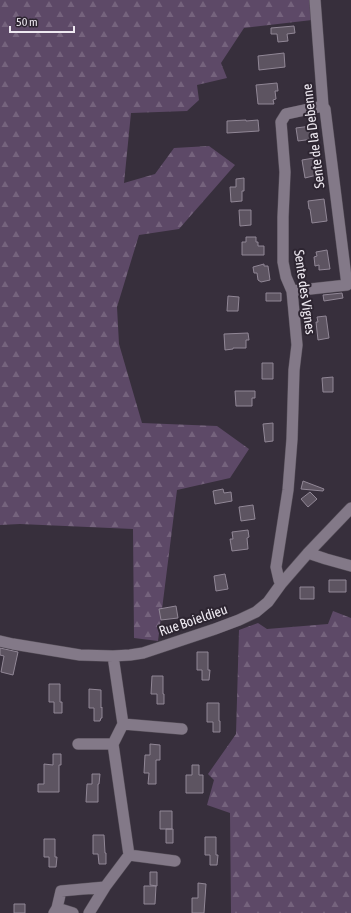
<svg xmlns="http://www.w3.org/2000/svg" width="351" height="913" font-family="'Asap Condensed',sans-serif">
<defs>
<pattern id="forest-firs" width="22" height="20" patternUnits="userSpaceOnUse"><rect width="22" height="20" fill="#5d4967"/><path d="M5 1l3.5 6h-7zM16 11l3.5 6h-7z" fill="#75637d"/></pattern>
</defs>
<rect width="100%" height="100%" fill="#372f3c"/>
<path fill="url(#forest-firs)" d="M0,0H310L312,20L244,28L221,63L227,78L197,85L199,100L187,111L131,113L124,183L155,174L174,148L209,146L235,165L179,229L139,235L117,307L119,344L142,423L217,426L249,449L230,478L177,490L158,641L134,638L133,529L20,524L0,525Z
M333,611L351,618V913H231L230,813L207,805L214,780L208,774L236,734L239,630L258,623L267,629L328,624Z"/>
<path fill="#5d5461" stroke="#918796" d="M294,26L295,33L287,34L288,41L278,42L277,34H271V28Z
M284,53L285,67L259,70L258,56Z
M277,83L278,91H275L276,99L273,100L274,104H258L256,85Z
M246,120V121L258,120L259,131L227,133V121Z
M311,126L313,139L298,141L296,128Z
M314,158L317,175L305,178L302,160Z
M244,178V191H242V201L231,202L230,187H236V179Z
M324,199L327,221L312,223L310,209H309L308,201Z
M239,210H251V225L240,226Z
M246,237H256V242H258V246H264V255H242V242H246Z
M327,250L330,269L319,270V265L315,266L314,257L317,256L316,252Z
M264,264V266H268L270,280L261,282L258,280L257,273H254L253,267Z
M266,293H281V301H266Z
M342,293L343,298L324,301L323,295Z
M228,296L239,297L238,311H227Z
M326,316L329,338L318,340L316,322H318L317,317Z
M248,333L249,340H246V348H233V349L225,350L224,334Z
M262,363H273V379H262Z
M333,377V392H323L322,378Z
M235,391H255V398H252V406H236Z
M273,423V441L265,442L263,424Z
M303,481L324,489L323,491L301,489Z
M223,489L224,493L231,492L232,501L215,504L213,491Z
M310,492L317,499L308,507L301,499Z
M253,505L255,519L241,521L239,507Z
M248,530L249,537L247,538L248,549L232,551L230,539H233L232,532Z
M225,574L228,589L216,591L214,576Z
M329,580H346V592H329Z
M300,587H314V599H300Z
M176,606L178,618L161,620L159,609Z
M0,648L18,652L13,675L1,672L4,656L0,655Z
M197,652H208V670H210L209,680H202V670H197Z
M152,676H163V694H164V704H157V694H151Z
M49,684H60V702H62V713H54V702H49Z
M89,689L101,690V708L102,707V718H101L100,721H94V708H89Z
M207,703H219V721H220V732H213V722H207Z
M150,744L160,745V760H156V784H148L149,773H144L145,755H150Z
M53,754H61V765H59V792H38V784H44V764L53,765Z
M192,765H199V775H203V793H186V775H192Z
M92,774H100L99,784H98V802H86L87,784H92Z
M160,811H172V829H160Z
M166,829H173V843H166Z
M93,835H104L105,853H106V864H99L98,854H93Z
M205,837H216V855H218L217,865H210V855H205Z
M44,839H55V857H57L56,867H49V857H44Z
M150,872H157V886L150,885Z
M198,883L206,884L204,913H192V898H198Z
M144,886H156L155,904H144Z
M14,904H25V913H14Z"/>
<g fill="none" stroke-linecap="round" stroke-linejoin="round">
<defs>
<path id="minor" d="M292,291L347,285L325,109L323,106L315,0
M308,553L326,559L351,566
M281,584L279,580L276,567L288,490L292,439L294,370L297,345L292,291L286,277L283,262V217L285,172L281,122L286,114L323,106
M0,641L13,644L80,655L113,656L130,655L143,653L215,629L239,620L256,612L268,602L281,584L308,553L351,508
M113,656L123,724L113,744L129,855L175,861
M123,724L182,729
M78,744H113
M57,908L73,913
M54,913L57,908L61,891L105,887L129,855
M89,913L105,887"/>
</defs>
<use href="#minor" stroke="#554e58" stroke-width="12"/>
<use href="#minor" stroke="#837988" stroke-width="11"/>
</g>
<g text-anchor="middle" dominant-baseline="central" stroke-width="4" stroke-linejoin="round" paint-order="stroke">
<g font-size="14" fill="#eee9f1" stroke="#2d2531">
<text transform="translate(313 136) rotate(-97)">Sente de la Debenne</text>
<text transform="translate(305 292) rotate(82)">Sente des Vignes</text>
<text transform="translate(193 620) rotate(-19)">Rue Boieldieu</text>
</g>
</g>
<path d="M10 26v6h64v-6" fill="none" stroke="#eee9f1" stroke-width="2"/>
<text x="16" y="26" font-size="12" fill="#eee9f1" stroke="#2d2531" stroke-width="3" paint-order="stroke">50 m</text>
</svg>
